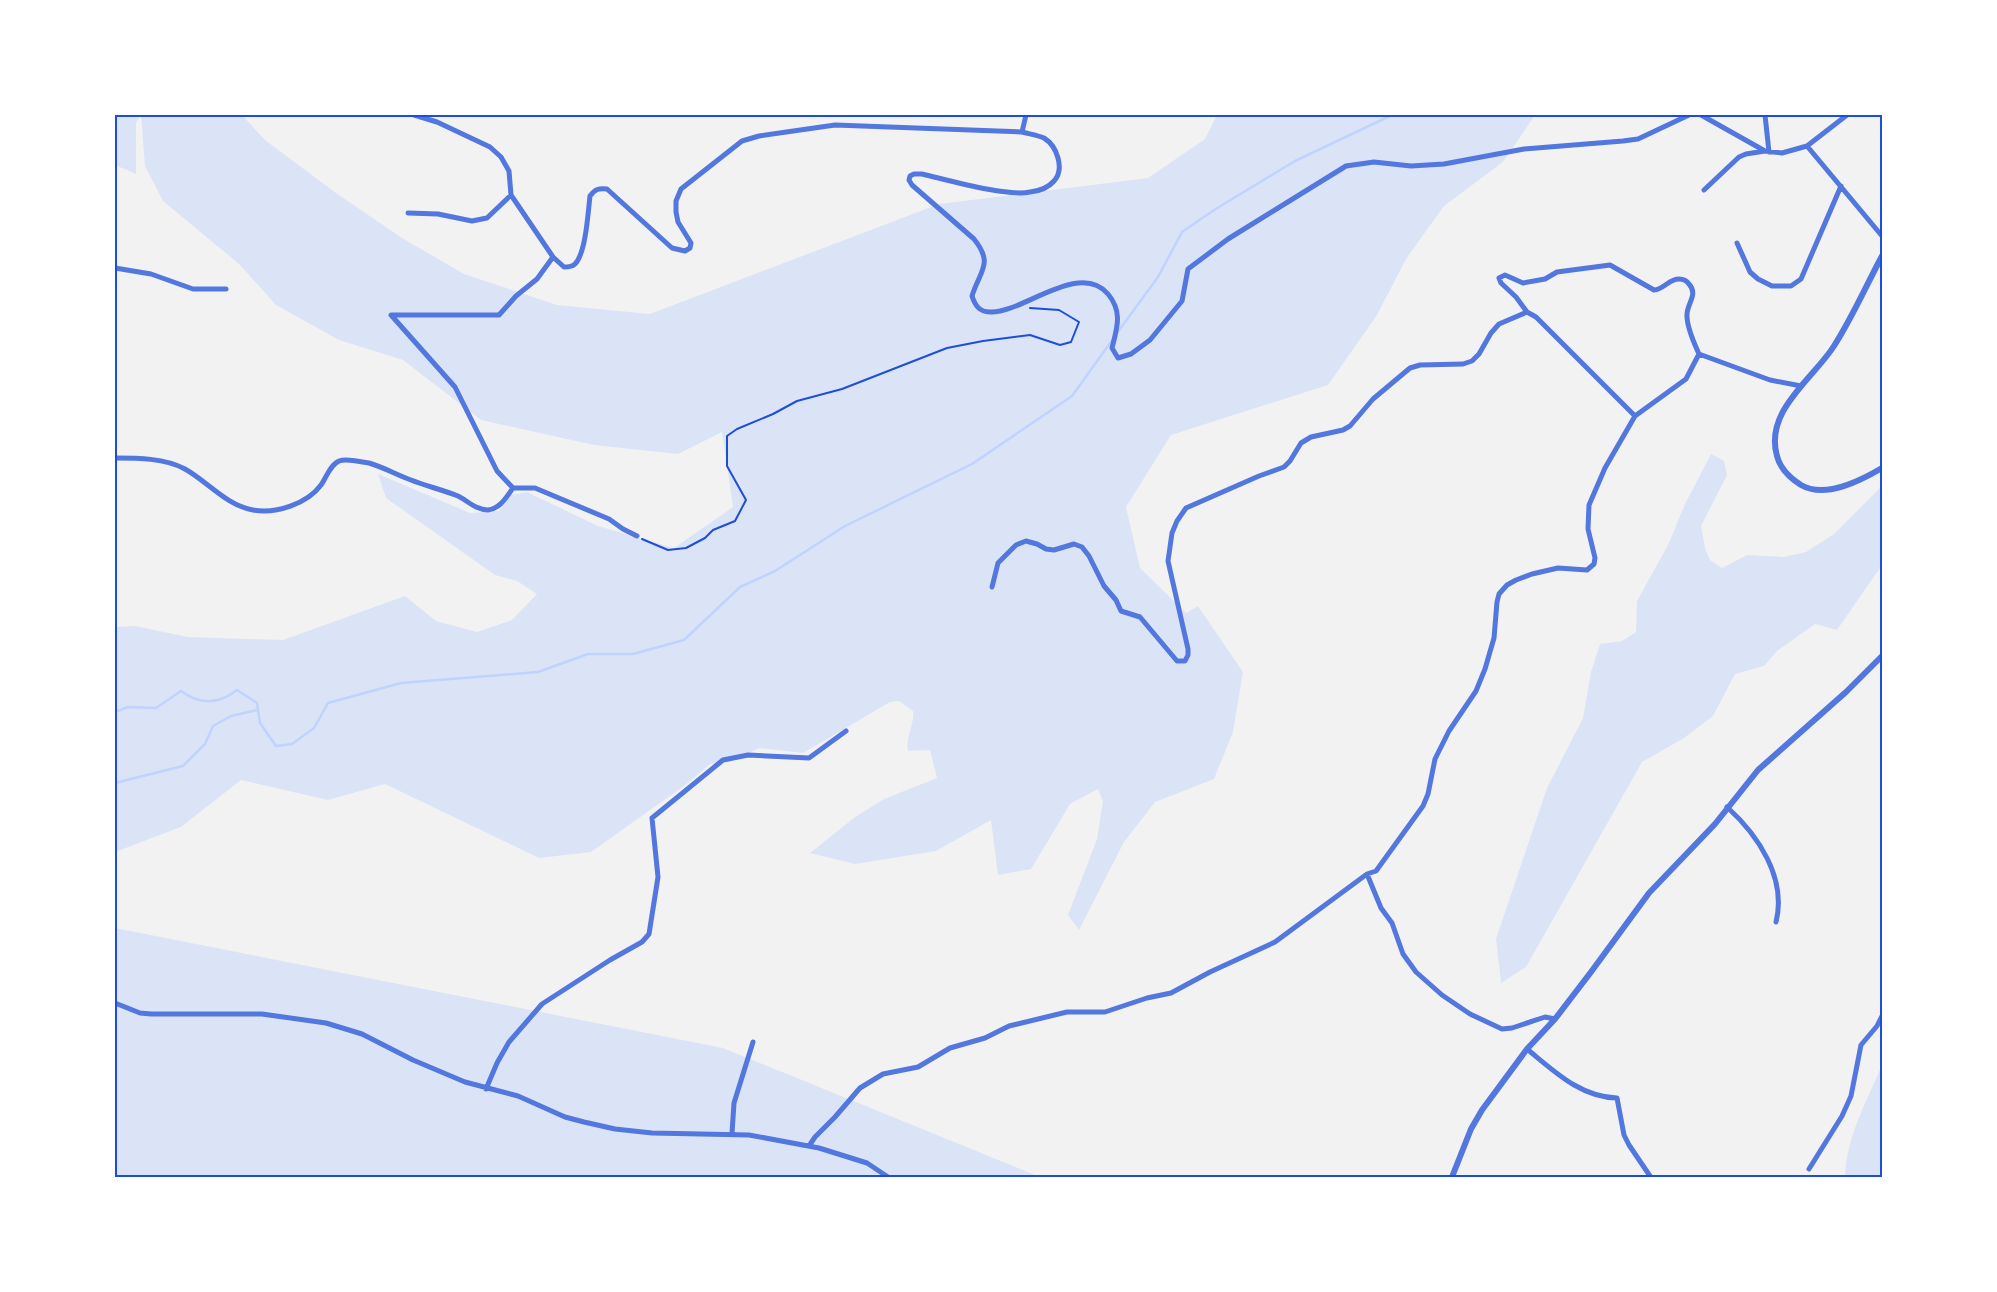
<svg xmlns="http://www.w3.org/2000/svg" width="1997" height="1292" font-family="'Source Sans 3',sans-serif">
<rect width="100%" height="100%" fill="#f2f2f2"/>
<path fill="#dbe4f7" d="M115,115H140L136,123V174L115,165Z
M141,115H242L265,140L336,193L402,238L464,274L557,305L650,314L939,204L1148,178L1205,139L1217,115H1535L1503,162L1444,206L1406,259L1377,315L1328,385L1171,435L1126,507L1140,568L1186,613L1198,606L1243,672L1233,732L1214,779L1155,802L1124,842L1079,930L1068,915L1097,839L1103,801L1098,789L1070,804L1031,869L998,875L991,820L936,851L855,864L810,853L855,817L884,799L937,778L930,750L908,751C905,737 915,724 913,711L899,701L890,702L803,753L759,748L729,762L710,764L684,786L591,852L539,858L385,784L328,800L241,780L181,827L115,852V627L135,626L188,637L283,640L405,596L436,621L477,632L512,620L537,594L517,581L495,575L386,498L378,474L470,513L499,511L511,495L527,492L598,526L674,548L733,507L722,432L678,454L594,445L481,420L403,360L339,340L276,305L239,264L163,201L145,166Z
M1711,454L1724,461L1727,475L1701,526L1705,548L1710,560L1722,568L1747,555L1784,557L1806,552L1834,534L1882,486V565L1837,630L1815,624L1777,651L1764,666L1735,674L1713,716L1684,738L1642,762L1526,967L1501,983L1496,939L1547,788L1583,718L1591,672L1600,644L1622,641L1636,632L1637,601L1668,545L1685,504Z
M115,928L723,1048L1040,1177H115Z
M1882,1065V1177H1845C1846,1137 1867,1101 1882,1065Z"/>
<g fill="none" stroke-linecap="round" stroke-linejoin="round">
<path stroke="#bfd3fe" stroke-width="2.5" d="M1117,333L1158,277L1182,232L1214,210L1295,161L1392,115
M115,712L128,707L156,708L181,691C200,705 218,705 237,690L257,703L260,723L276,746L292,744L314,728L328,703L401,683L538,672L588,654H633L684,640L740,587L775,571L845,526L972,464L1072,396L1113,339
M115,783L183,766L205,744L213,726L231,716L257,710"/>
<path stroke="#1d4ed8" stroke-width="2" d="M642,539L668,550L686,548L705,538L713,530L735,521L746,500L727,466V436L737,429L773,414L797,401L842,389L947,348L983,341L1030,335L1060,345L1071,342L1079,322L1059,310L1030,308"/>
<path stroke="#5277de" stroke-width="5" d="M414,115L437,122L490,147L501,157L509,171L511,195L553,257L564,267C568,267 572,267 575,264C586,253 588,212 590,196C595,189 599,188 607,189L672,248L685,251L690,248L691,243L678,222L676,212V201L681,189L742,141L759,136L835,125L1022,132C1029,134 1037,135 1044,138C1057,146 1065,169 1054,181C1048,188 1039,191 1030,192C1007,197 948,180 922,174H914L910,176L909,180L912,185L974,239C994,264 980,270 972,296C975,305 979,312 990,312C1022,314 1079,260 1108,294C1123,312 1117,328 1112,348L1118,358L1131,354L1150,340L1182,301L1188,269L1228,239L1346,166L1374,162L1411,166L1444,164L1524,149L1623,141L1638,139L1689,115
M1701,115L1765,151L1782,153L1807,146L1847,115
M1765,115L1769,152
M1022,132L1026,115
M1807,146L1882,236
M1704,190L1739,157L1746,154L1765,151
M408,213L438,214L472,221L487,218L511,195
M1737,243L1750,272L1758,279L1772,286H1791L1801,279L1841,186
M115,268L151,274L193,289H226
M1699,354C1694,343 1687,328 1687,316C1686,304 1699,295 1689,284C1687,281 1683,279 1679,279C1669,279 1664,289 1654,290L1610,265L1557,272L1545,279L1523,283L1505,275L1499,278L1501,283L1516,297L1527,312L1536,317L1635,416L1686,379L1699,354L1770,380L1801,386
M115,458C137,458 165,458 185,469C208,482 226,505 253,510C276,514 307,504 321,485C326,478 330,465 339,461C347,458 360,462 369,463C383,467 397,475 411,480C426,486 443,490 458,496C468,501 476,510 488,510C500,509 507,496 513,488L497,471L455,387L391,315H499L516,296L537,279L553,257
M513,488H535L609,519L623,529L637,536
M992,587L998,563L1016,545L1026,541L1037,544L1046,549L1054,550L1074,544L1082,547L1089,556L1104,586L1116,600L1121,611L1140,617L1177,661H1185L1188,655V649L1168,561L1172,533L1177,521L1186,508L1259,476L1284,467L1290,461L1301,443L1311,437L1343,430L1350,426L1373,399L1410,368L1420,365L1463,364L1472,361L1479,354L1491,333L1499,324L1527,312
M1727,807C1758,835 1787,878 1776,922
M1367,874L1381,908L1392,923L1403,954L1416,972L1442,995L1470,1014L1502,1029L1512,1028L1545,1017L1555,1019
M115,1003L140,1013L151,1014H262L326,1023L362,1034L413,1060L465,1082L518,1096L565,1117L584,1122L615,1129L652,1133L749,1135L819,1148L867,1163L888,1177
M1527,1049C1554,1071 1580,1097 1617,1098L1624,1135L1629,1145L1650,1176
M486,1089L497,1063L509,1042L542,1004L610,960L642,942L649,934L658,877L652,818L723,760L748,755L809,758L846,731
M732,1133L734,1103L753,1042
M809,1146L815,1137L835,1117L860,1088L883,1074L918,1067L950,1048L985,1038L1009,1026L1067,1012H1105L1147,998L1171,993L1210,972L1275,942L1367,874L1376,871L1423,806L1428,794L1435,759L1449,731L1476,691L1485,669L1494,638L1497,602L1499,594L1507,585L1516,580L1532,574L1558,568L1587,570L1594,564L1595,558L1588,529L1589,505L1605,468L1635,416
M1809,1169L1842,1116L1851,1096L1861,1045L1877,1026L1882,1016"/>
<path stroke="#5277de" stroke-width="6" d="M1882,256C1866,286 1852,318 1834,346C1813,379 1764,411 1777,456C1780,468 1790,478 1801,485C1825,499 1860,481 1882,468
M1452,1177L1471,1129L1482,1110L1527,1049L1555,1019L1591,972L1649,893L1715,824L1758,770L1846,692L1882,656"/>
</g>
<rect width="1997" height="1292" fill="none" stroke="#ffffff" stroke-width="232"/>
<rect x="116" y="116" width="1765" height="1060" fill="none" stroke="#1d4ed8" stroke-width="2"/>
</svg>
